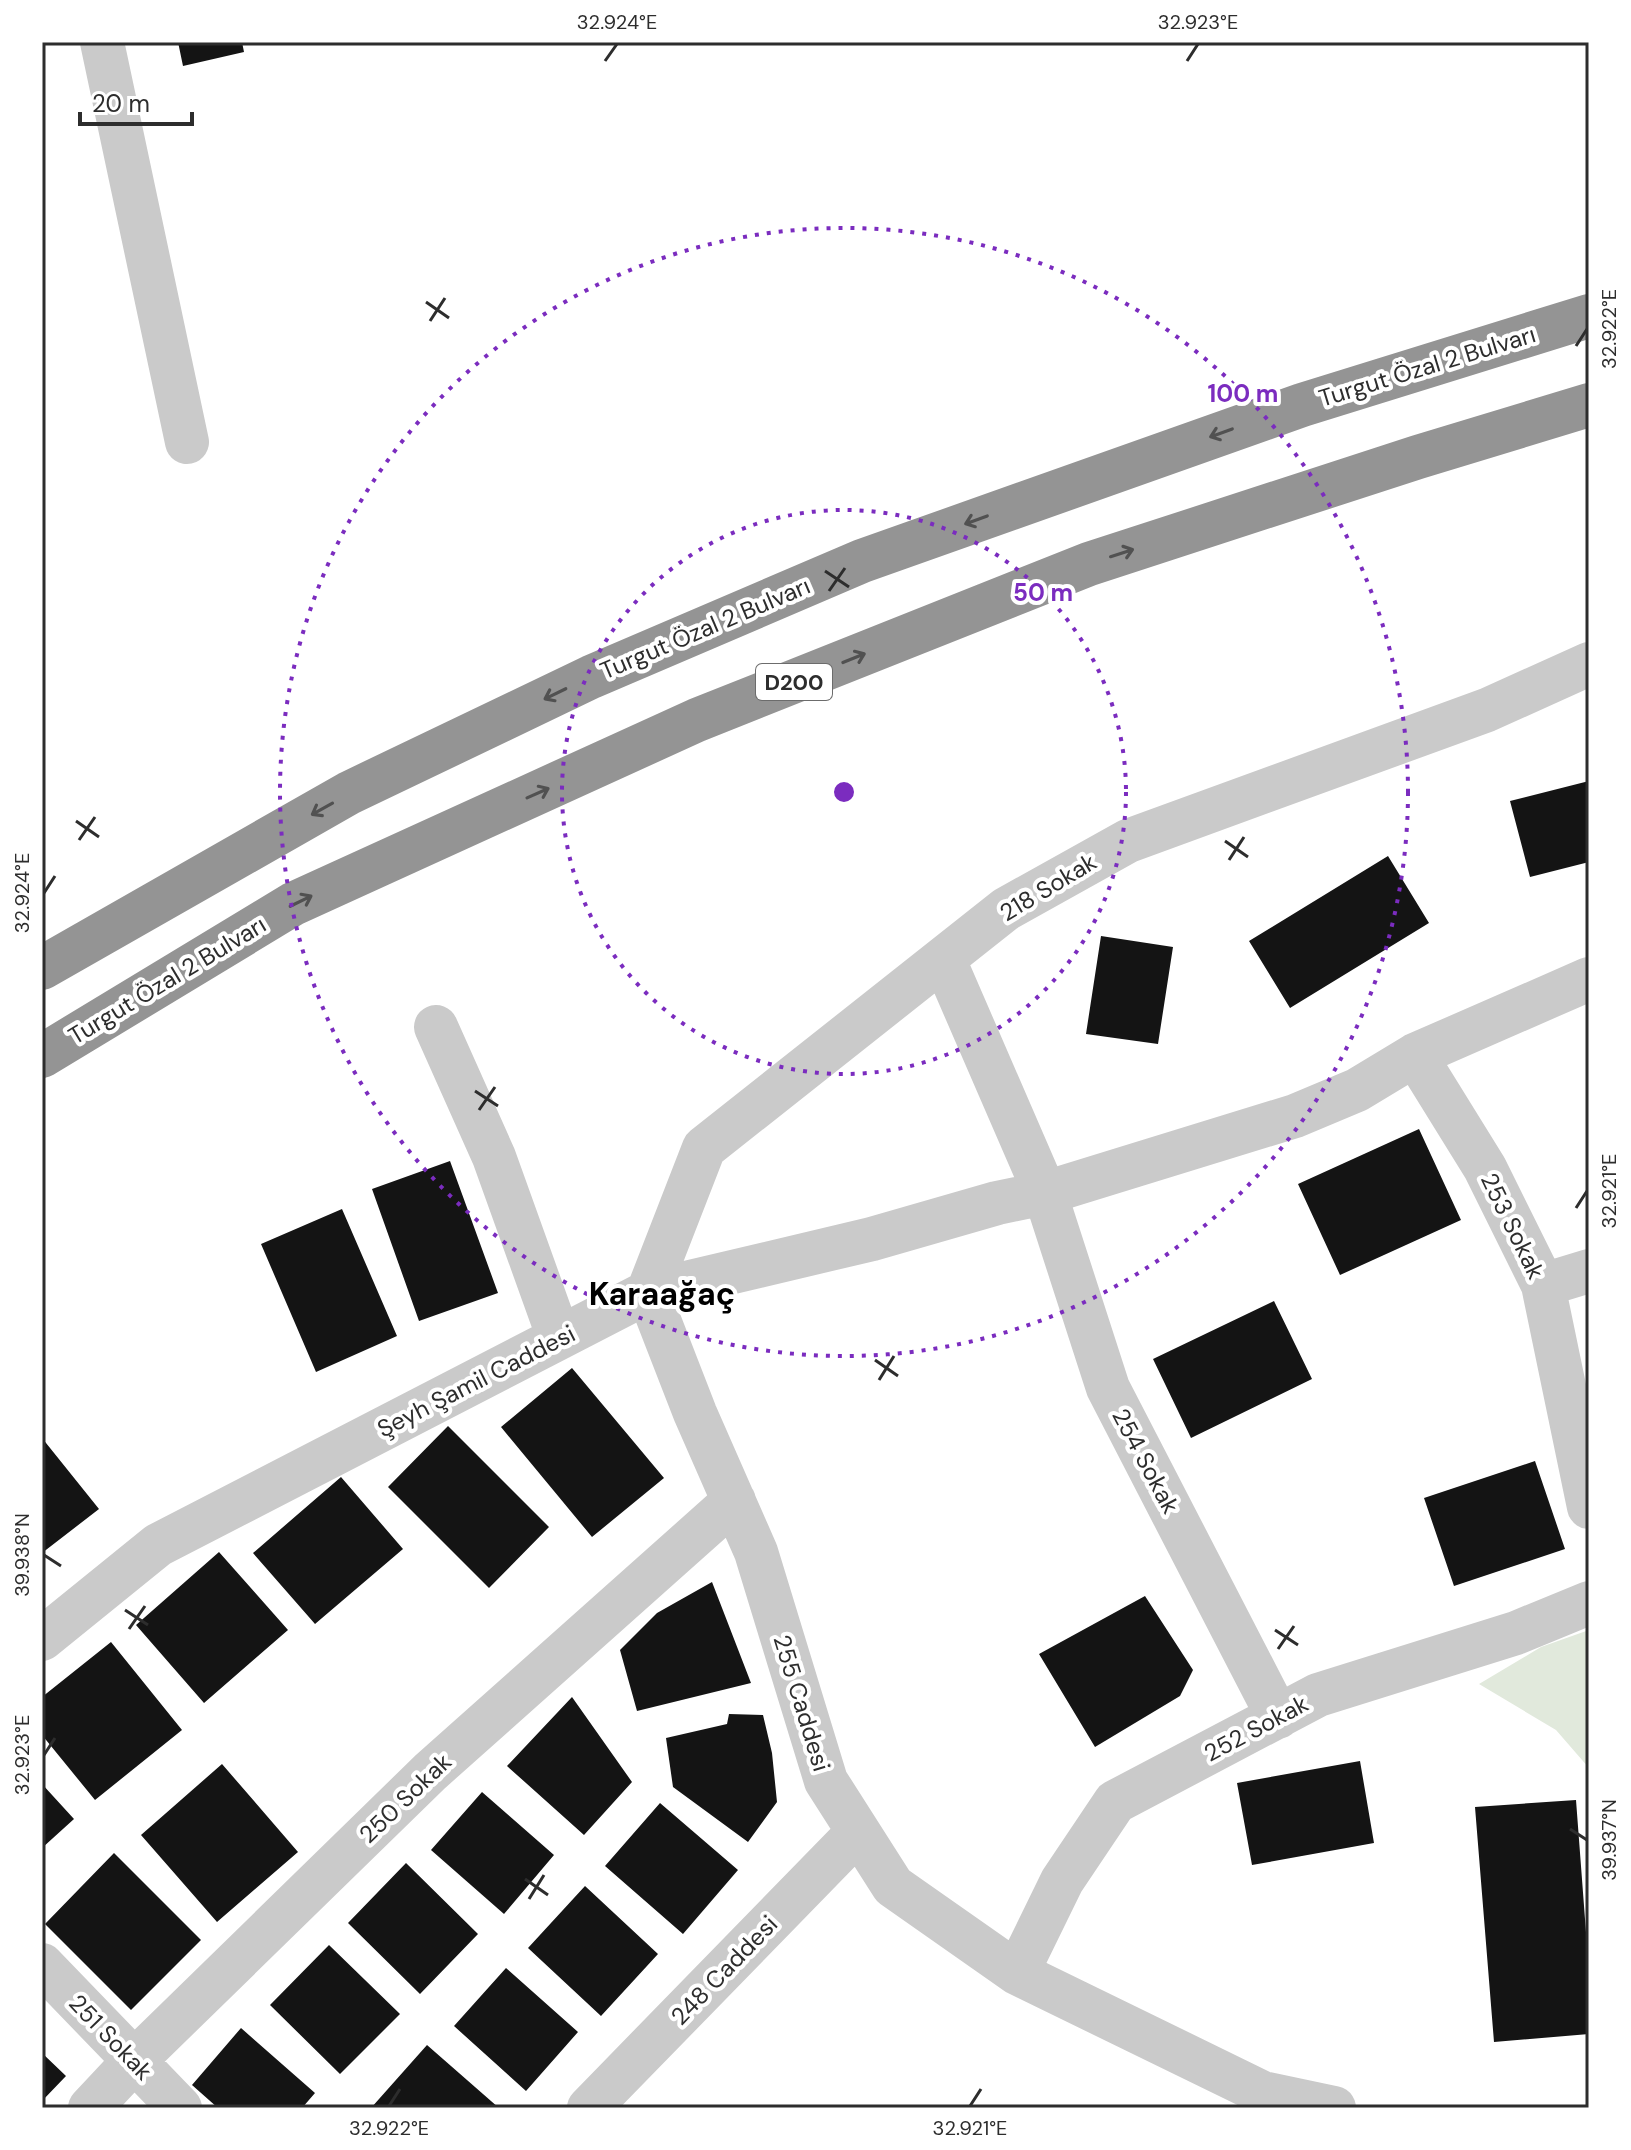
<svg xmlns="http://www.w3.org/2000/svg" width="1631" height="2150" font-family="'DM Sans',sans-serif">
<rect width="100%" height="100%" fill="#fff"/>
<path fill="#e1e9dc" d="M1589,1630V1768L1556,1730L1479,1684L1541,1647Z"/>
<path fill="#141414" d="M178,42H242L244,52L183,66Z
M1589,781V862L1530,877L1510,801Z
M1388,856L1429,923L1290,1008L1249,941Z
M1101,936L1173,947L1158,1044L1086,1034Z
M1419,1129L1461,1220L1340,1275L1298,1184Z
M450,1161L498,1293L419,1321L372,1189Z
M342,1209L397,1336L316,1372L261,1244Z
M1274,1301L1312,1379L1191,1438L1153,1359Z
M572,1368L664,1478L592,1537L501,1427Z
M448,1426L549,1527L489,1588L388,1487Z
M42,1438L99,1509L42,1553Z
M1535,1461L1565,1549L1454,1586L1424,1498Z
M341,1477L403,1549L315,1624L253,1553Z
M219,1552L288,1630L204,1703L136,1625Z
M712,1582L751,1683L637,1711L620,1650L657,1613Z
M1145,1596L1193,1670L1180,1696L1095,1747L1039,1654Z
M111,1642L182,1730L95,1800L42,1735V1697Z
M572,1697L632,1782L584,1835L507,1766Z
M729,1714L763,1715L772,1753L777,1802L748,1842L673,1787L666,1738L727,1724Z
M1360,1761L1374,1843L1252,1865L1237,1783Z
M222,1764L298,1852L217,1922L141,1835Z
M42,1784L74,1819L42,1848Z
M482,1792L554,1855L504,1914L431,1850Z
M1576,1800L1589,1972V2034L1494,2042L1475,1807Z
M660,1803L738,1870L683,1934L605,1866Z
M114,1853L201,1940L131,2010L45,1924Z
M406,1863L478,1934L420,1994L348,1923Z
M585,1886L658,1954L601,2016L528,1948Z
M329,1945L400,2014L340,2074L270,2005Z
M506,1968L578,2032L526,2091L454,2026Z
M241,2028L315,2093L302,2108H218L192,2085Z
M427,2045L499,2108H371Z
M42,2053L66,2076L42,2101Z"/>
<g fill="none" stroke-linecap="round" stroke-linejoin="round">
<path stroke="#cacaca" stroke-width="44" d="M102,42L187,442
M944,960L1045,1193L1108,1388L1278,1717
M436,1027L494,1157L559,1338
M1415,1055L1485,1168L1543,1285L1589,1507
M1543,1285L1589,1271
M42,1639L158,1545L648,1292L872,1239L997,1203L1045,1193L1295,1116L1357,1090L1415,1055L1589,979
M42,1965L180,2108
M1017,1973L1062,1881L1115,1802L1318,1695L1516,1633L1589,1603
M90,2108L134,2061L430,1772L734,1501
M589,2108L858,1832
M1334,2108L1263,2093L1017,1973L893,1886L826,1781L756,1552L695,1413L648,1292L704,1148L1006,909L1128,841L1487,710L1589,664"/>
<path stroke="#949494" stroke-width="44" d="M42,968L349,793L591,677L862,561L1302,405L1589,316
M42,1056L293,904L697,720L1089,564L1418,457L1589,405"/>
</g>
<defs><path id="oneway-shaft" d="M-6 0H5M1.5-3L5.5 0L1.5 3" fill="none" stroke-width="1.6" stroke-linecap="round" stroke-linejoin="round" transform="scale(2)"/></defs>
<g stroke="#515151">
<use href="#oneway-shaft" transform="translate(1221 433) rotate(160)"/>
<use href="#oneway-shaft" transform="translate(976 520) rotate(160)"/>
<use href="#oneway-shaft" transform="translate(1122 553) rotate(-18)"/>
<use href="#oneway-shaft" transform="translate(854 658) rotate(-22)"/>
<use href="#oneway-shaft" transform="translate(555 694) rotate(154)"/>
<use href="#oneway-shaft" transform="translate(538 793) rotate(-24)"/>
<use href="#oneway-shaft" transform="translate(322 809) rotate(151)"/>
<use href="#oneway-shaft" transform="translate(301 901) rotate(-26)"/>
</g>
<path fill="none" stroke="#2d2d2d" stroke-width="3" d="M605,61L617,44M1187,61L1198,44M426,302L449,318M430,321L445,298M1576,346L1587,329M825,571L849,587M829,591L845,568M76,821L99,837M79,840L95,817M1225,841L1248,857M1229,860L1244,837M44,893L55,876M475,1091L498,1106M479,1110L495,1087M1576,1208L1587,1191M875,1360L898,1376M879,1380L894,1356M44,1555L61,1566M125,1610L148,1625M129,1629L145,1606M1275,1630L1298,1645M1278,1649L1294,1626M44,1755L55,1738M1570,1829L1587,1840M525,1879L548,1895M529,1899L544,1875M389,2106L400,2089M970,2106L981,2089"/>
<g fill="none" stroke="#7b2cbf" stroke-width="4" stroke-dasharray="4 8">
<circle cx="844" cy="792" r="282"/>
<circle cx="844" cy="792" r="564"/>
</g>
<g text-anchor="middle" dominant-baseline="central" stroke-width="8" stroke-linejoin="round" paint-order="stroke">
<rect fill="#fff" stroke="#6c6c6c" stroke-width="2" x="756" y="664" width="76" height="36" rx="6"/>
<g font-size="22" font-weight="bold" fill="#2d2d2d">
<text x="794" y="682">D200</text>
</g>
<g font-size="24" fill="#2d2d2d" stroke="#fff">
<text transform="translate(1427 366) rotate(-17)">Turgut Özal 2 Bulvarı</text>
<text transform="translate(705 628) rotate(-23)">Turgut Özal 2 Bulvarı</text>
<text transform="translate(1048 887) rotate(-31)">218 Sokak</text>
<text transform="translate(167 980) rotate(-31)">Turgut Özal 2 Bulvarı</text>
<text transform="translate(1513 1226) rotate(64)">253 Sokak</text>
<text transform="translate(476 1381) rotate(-27)">Şeyh Şamil Caddesi</text>
<text transform="translate(1146 1461) rotate(62)">254 Sokak</text>
<text transform="translate(802 1703) rotate(73)">255 Caddesi</text>
<text transform="translate(1256 1728) rotate(-28)">252 Sokak</text>
<text transform="translate(405 1798) rotate(-44)">250 Sokak</text>
<text transform="translate(724 1970) rotate(-46)">248 Caddesi</text>
<text transform="translate(111 2037) rotate(46)">251 Sokak</text>
</g>
<g font-size="32" font-weight="bold" fill="#000" stroke="#fff">
<text x="662" y="1294">Karaağaç</text>
</g>
</g>
<circle cx="844" cy="792" r="12" fill="#7b2cbf" stroke="#fff" stroke-width="4"/>
<g font-size="24" text-anchor="middle" font-weight="bold" fill="#7b2cbf" stroke="#fff" stroke-width="8" stroke-linejoin="round" paint-order="stroke">
<text x="1243" y="402">100 m</text>
<text x="1043" y="601">50 m</text>
</g>
<rect width="1631" height="2150" fill="none" stroke="#ffffff" stroke-width="88"/>
<path d="M80 112v12h112v-12" fill="none" stroke="#2d2d2d" stroke-width="4"/>
<text x="92" y="112" font-size="24" fill="#2d2d2d" stroke="#ffffff" stroke-width="6" paint-order="stroke">20 m</text>
<rect x="44" y="44" width="1543" height="2062" fill="none" stroke="#2d2d2d" stroke-width="3"/>
<g font-size="20" text-anchor="middle" fill="#2d2d2d">
<text x="617" y="29">32.924°E</text>
<text x="1198" y="29">32.923°E</text>
<text transform="translate(1609 329) rotate(-90)" y="7">32.922°E</text>
<text transform="translate(22 893) rotate(-90)" y="7">32.924°E</text>
<text transform="translate(1609 1191) rotate(-90)" y="7">32.921°E</text>
<text transform="translate(22 1555) rotate(-90)" y="7">39.938°N</text>
<text transform="translate(22 1755) rotate(-90)" y="7">32.923°E</text>
<text transform="translate(1609 1840) rotate(-90)" y="7">39.937°N</text>
<text x="389" y="2135">32.922°E</text>
<text x="970" y="2135">32.921°E</text>
</g>
</svg>
